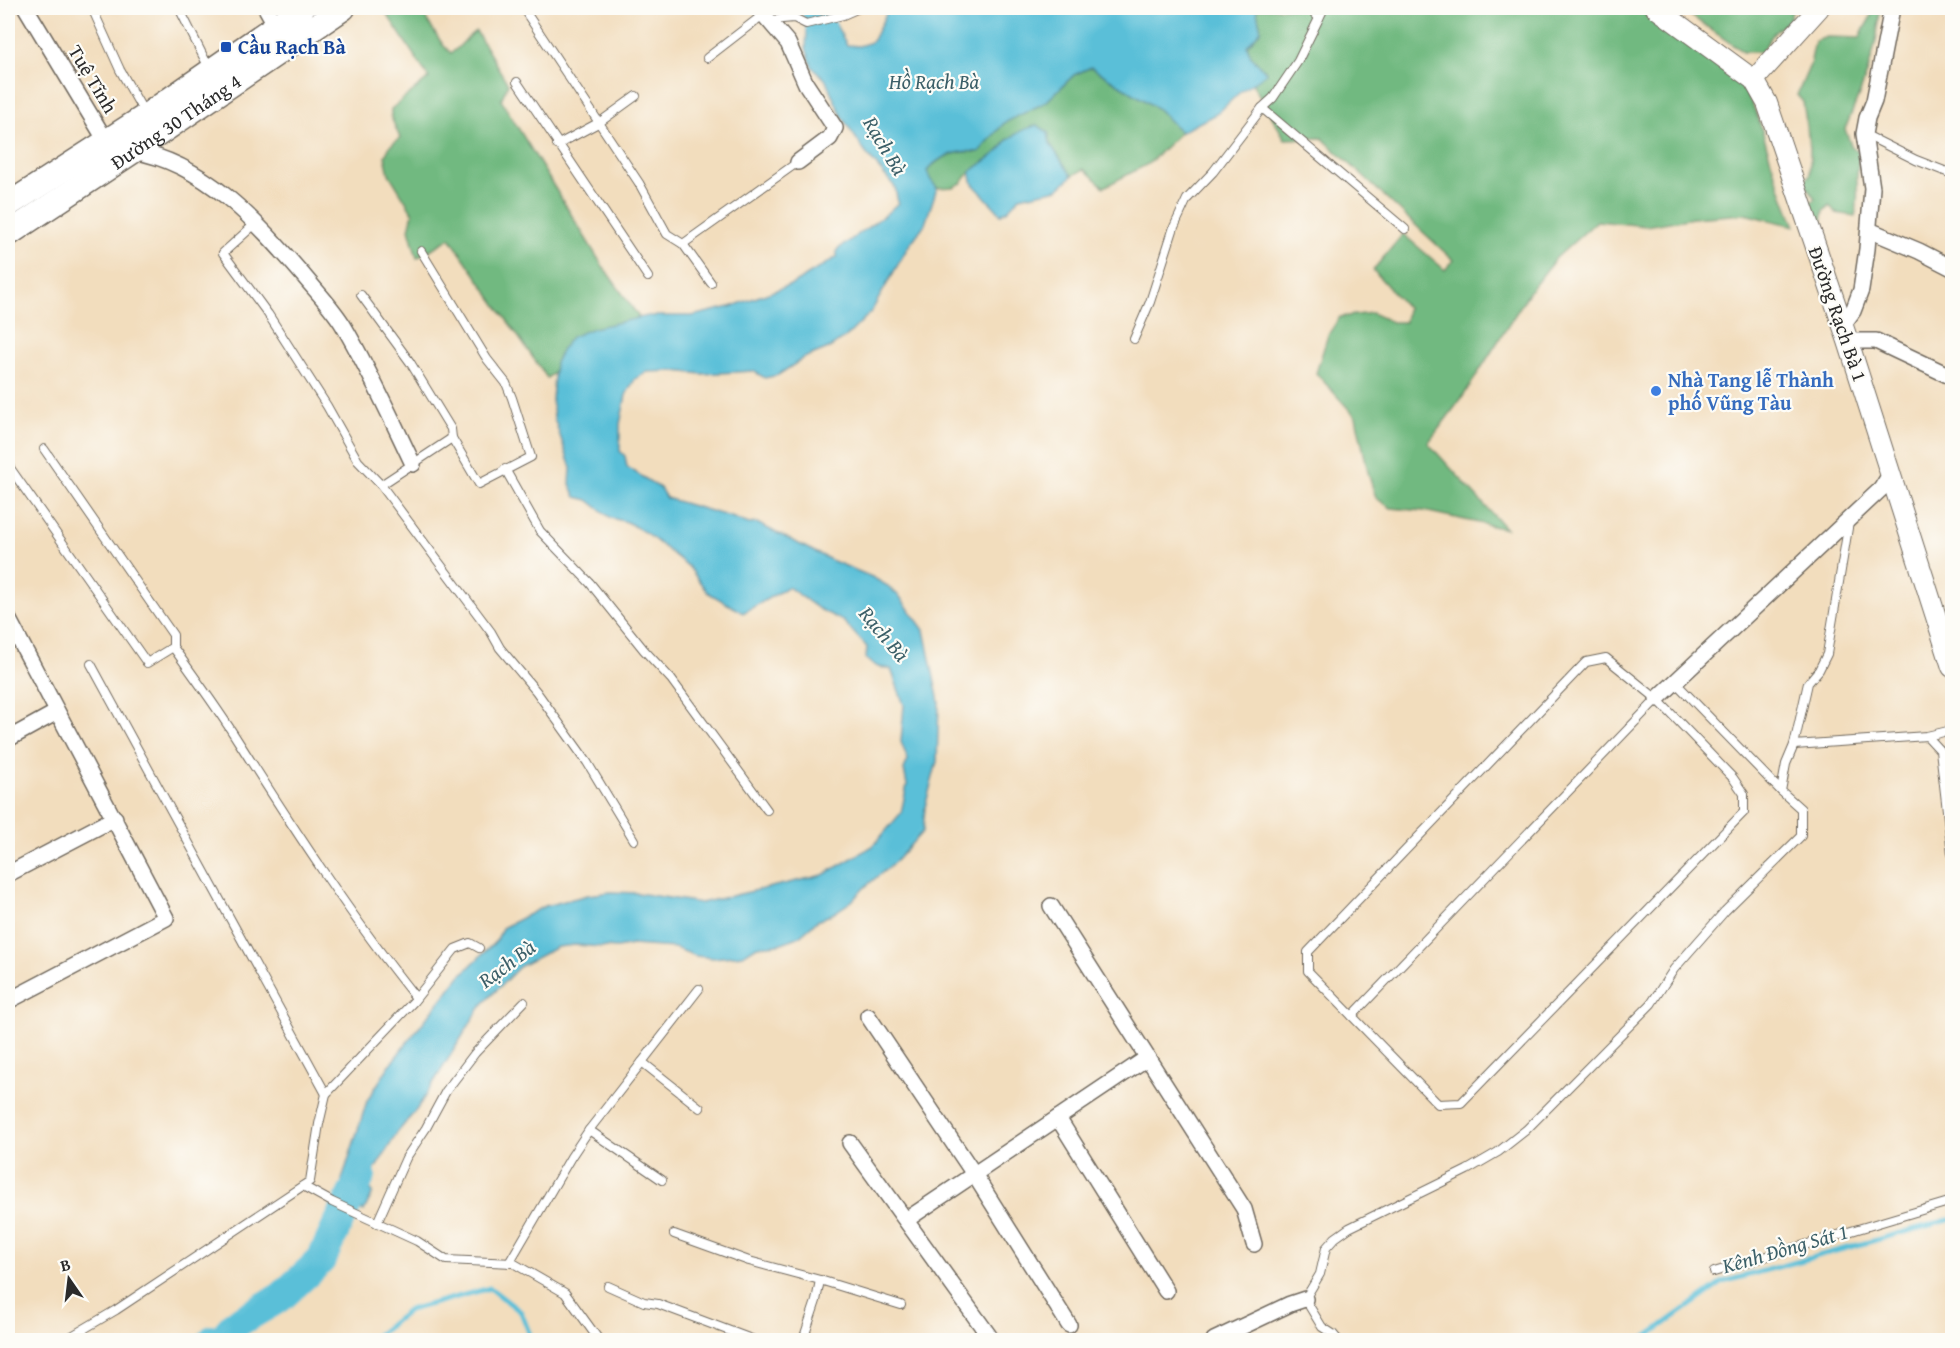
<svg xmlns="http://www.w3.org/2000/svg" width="1960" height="1348" viewBox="0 0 1960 1348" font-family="'Gentium Book Plus',serif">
  <rect width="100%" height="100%" fill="#fdfcf7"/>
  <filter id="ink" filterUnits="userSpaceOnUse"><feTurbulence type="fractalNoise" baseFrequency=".0167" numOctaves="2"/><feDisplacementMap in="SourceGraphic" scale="12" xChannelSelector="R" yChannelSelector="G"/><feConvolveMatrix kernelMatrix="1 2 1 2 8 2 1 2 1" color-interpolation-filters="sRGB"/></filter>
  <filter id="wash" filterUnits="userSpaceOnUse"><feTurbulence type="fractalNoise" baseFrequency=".008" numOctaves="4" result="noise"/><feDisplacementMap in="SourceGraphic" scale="24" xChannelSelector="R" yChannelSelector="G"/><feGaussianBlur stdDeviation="1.35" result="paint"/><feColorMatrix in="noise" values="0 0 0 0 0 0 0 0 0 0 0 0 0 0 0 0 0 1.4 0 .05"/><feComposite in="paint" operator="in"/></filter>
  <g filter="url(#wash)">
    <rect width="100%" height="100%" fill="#f2ddbd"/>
    <g fill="#71b980" stroke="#4e7256" stroke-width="1.5">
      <path d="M383,8H419L443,45L451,53C461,47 466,37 476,31L508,84L501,100L602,265L648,330L577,356L547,378L450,238L417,258L409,229L413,213L389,174L385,156L390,146L400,138L391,117V109L429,78Z"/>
      <path d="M1256,8H1636L1736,79C1759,105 1764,141 1775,173C1781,191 1788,208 1795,226L1744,214L1693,218L1646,226L1597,221L1556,258L1530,291L1464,395L1428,443L1506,529L1424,511L1391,508L1376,498L1369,476L1356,417L1316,373L1328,335L1340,317L1372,313L1392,322H1405L1407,308L1373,270L1403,234L1445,270L1453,260L1322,138L1285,139L1252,83L1267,73L1251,57L1247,46L1261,30Z"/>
      <path d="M1680,8H1793L1790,19L1774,33L1761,52H1743Z"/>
      <path d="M1878,8H1880C1878,52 1862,89 1845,129L1852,148L1858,151C1860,163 1856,172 1857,182C1858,194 1858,204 1855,216L1836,213L1829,205L1824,211L1822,222L1816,221L1809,203L1815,199L1804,182L1810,174V148L1803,102L1797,95L1810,65L1815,41L1827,37L1860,38C1862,28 1870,23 1872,12Z"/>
      <path d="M1091,67L1157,108L1181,132L1148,164L1104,187L1084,169L1072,176L1050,144L1048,132L1008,139L999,151L970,172L962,183L953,187L937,188L929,179L927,171C941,155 959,150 979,152L1004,123L1046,102L1074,75Z"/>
    </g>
    <g fill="#5abfd8" stroke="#427582" stroke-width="1.5">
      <path d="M889,8H1256L1261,30L1247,46L1251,57L1267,73L1240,92L1218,113L1181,132L1157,108L1091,67L1074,75L1046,102L1004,123L979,152C959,150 940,155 927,171L930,179L937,188L925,224L908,247L871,312L848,335L831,347L804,358L778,375L765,378L753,371L702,374L674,371L647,372L635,379L626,395L620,424V451L625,456L627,467L660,488L666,498L731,517L749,524L757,523L831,560L872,577L888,586L900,597L924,630L939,702L937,762L925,807L923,831L896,861L865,887L852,901L834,913L817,921L798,937L779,944L757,946L743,955L713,958L696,956L675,948L632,945L617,948L575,945L557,947L519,967L481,1006L417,1109L397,1133L374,1171L368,1186L373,1192L364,1211L340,1200L342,1180L367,1101L389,1066L413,1035L460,976L497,940L502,928L545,906L588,895L611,892L637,893L701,903L823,875L873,846L901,813L907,785L904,769L908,760L901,742L904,705L891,669L878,667L866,659L867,647L843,621L819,609L788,587L743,613L707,592L689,567L646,533L627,522L611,518L588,500L576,497L570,484L571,468L554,418L552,400L555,363L562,349L571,337L593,328L648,316H692L730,307L793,284L837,257V250L886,214L898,203L895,187L865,152L842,117L825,79L812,67L806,48L807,29L835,23L847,45L859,46L872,42Z"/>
      <path d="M1037,125L1048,132L1050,144L1072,176L1058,189L1020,197L1008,210L1001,214L973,184L970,172L999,151L1008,139L1023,130Z"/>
    </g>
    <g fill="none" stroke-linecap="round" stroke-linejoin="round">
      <g stroke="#5abfd8" stroke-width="5">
        <path d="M235,1324L242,1340"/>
        <path d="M371,1340L409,1310L490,1288L521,1312L532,1340"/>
        <path d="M1642,1340L1723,1282L1952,1219"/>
      </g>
      <g stroke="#5abfd8" stroke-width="30">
        <path d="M816,8L829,55"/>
        <path d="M213,1340L222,1339L235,1324L281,1297L321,1260L361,1175"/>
      </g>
    </g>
  </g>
  <g filter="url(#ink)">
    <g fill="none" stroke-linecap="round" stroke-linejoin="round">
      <g stroke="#71695e" stroke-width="10">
        <g id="service">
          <path d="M92,8L120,70L145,114"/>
          <path d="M179,8L209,68"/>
          <path d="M523,8L639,183L667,234L683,244L711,283"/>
          <path d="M1309,8L1319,18"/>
          <path d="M770,20L794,18L806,24L843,15L859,8"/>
          <path d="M707,58L764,14"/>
          <path d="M517,82L648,277"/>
          <path d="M1262,108L1405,229"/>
          <path d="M1864,134L1916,160L1952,174"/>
          <path d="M557,145L600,122L636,96"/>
          <path d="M255,224L223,253L268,314L327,406L358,461L381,485L491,632L500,648L536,691L587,762L634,840"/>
          <path d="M683,244L798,162"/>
          <path d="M361,295L410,362L451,429L452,438L479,484L531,457L512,398L506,383L487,359L421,251"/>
          <path d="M1134,339L1150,302L1174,227L1187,199L1213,172L1262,108L1273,98L1298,61L1324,8"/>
          <path d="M8,465L147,663L173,647V635L44,449"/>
          <path d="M505,469L540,531L590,583L644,650L671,679L767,810"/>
          <path d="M381,485L452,438"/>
          <path d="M173,647C195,678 218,709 238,741C294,829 351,917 416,998"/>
          <path d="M1606,658L1657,699L1733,778L1744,794V812L1461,1103L1438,1104L1308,971V952L1586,662Z"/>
          <path d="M91,664L326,1094"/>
          <path d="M1675,682L1781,791"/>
          <path d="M1927,736L1940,750L1952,854"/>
          <path d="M1794,745L1927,736L1952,730"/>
          <path d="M1352,1016L1657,699"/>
          <path d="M642,1062L700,1108"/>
          <path d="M589,1130L699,989"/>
          <path d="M303,1186L332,1202L417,1241L446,1260L513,1263L565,1293L599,1340"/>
          <path d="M377,1223L406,1158L426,1128L446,1091L475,1053L524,1002"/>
          <path d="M674,1234L749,1261L820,1280L901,1305"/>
          <path d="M509,1263L571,1157L589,1130L662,1180"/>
          <path d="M1714,1272L1952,1201"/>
          <path d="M608,1286L644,1302L658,1304L754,1340"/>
          <path d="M65,1340L116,1310L310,1181L319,1124L326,1094L414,1001L455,949L470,943L479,948"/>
          <path d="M803,1340L816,1301L820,1280"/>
          <path d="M1338,1340L1333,1334L1322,1327L1305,1299L1320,1274L1326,1248L1335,1238L1349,1228L1467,1170L1498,1152L1526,1130L1651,1004L1674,969L1725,911L1801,836V809L1781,791L1786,764L1794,745L1808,683L1819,670L1827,654L1849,522"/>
        </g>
      </g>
      <g stroke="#71695e" stroke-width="18">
        <g id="minor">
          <path d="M26,8L106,141"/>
          <path d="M266,8L275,24"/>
          <path d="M758,8L788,43L806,84L835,128L830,138L798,162"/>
          <path d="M133,151C205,163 257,222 303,275C316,291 332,307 343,325C369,369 391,418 413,464"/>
          <path d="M1869,230L1919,251L1952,268"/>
          <path d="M1842,326L1853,311L1861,290L1867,249L1872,188L1864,134L1867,118L1874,101L1892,8"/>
          <path d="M1848,341H1876L1952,377"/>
          <path d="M8,618L166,918L8,1001"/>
          <path d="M1657,699L1881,489L1891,473"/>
          <path d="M8,739L57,712"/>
          <path d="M8,874L115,818"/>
          <path d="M1051,906L1244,1209L1254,1244"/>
          <path d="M868,1016L974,1174L1069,1325"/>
          <path d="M1058,1118L1166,1291"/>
          <path d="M850,1143L992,1340"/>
          <path d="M906,1220L1147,1058"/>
          <path d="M1214,1340L1290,1304L1305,1299"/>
        </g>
      </g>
      <g stroke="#71695e" stroke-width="22">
        <g id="tertiary">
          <path d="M1656,8L1754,80L1767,103L1848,341L1952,667"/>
          <path d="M1754,80L1819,8"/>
        </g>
      </g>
      <g stroke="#71695e" stroke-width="27">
        <g id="primary">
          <path d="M8,205L146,116L302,8"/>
          <path id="s1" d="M8,234L133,151L343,8"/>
        </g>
      </g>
      <use href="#service" stroke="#fff" stroke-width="8"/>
      <use href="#minor" stroke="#fff" stroke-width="15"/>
      <use href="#tertiary" stroke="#fff" stroke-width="20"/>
      <use href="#primary" stroke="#fff" stroke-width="24"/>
    </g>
  </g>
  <rect fill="#1a4fb4" stroke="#fdfcf7" stroke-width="2" x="220" y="41" width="12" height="12" rx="3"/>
  <circle fill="#3f7fe0" stroke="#fdfcf7" stroke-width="2" cx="1656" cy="391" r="6"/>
  <g text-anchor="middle" stroke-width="4.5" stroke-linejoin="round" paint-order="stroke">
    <g font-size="20" font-weight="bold" fill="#164399" stroke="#fdfcf7" text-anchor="start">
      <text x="238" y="54">Cầu Rạch Bà</text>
    </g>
    <g font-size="20" fill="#2b2b2b" stroke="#fdfcf7">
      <text transform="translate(93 79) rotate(59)" y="7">Tuệ Tĩnh</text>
      <text dy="7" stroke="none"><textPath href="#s1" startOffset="202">Đường 30 Tháng 4</textPath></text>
      <text transform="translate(1838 314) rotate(71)" y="7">Đường Rạch Bà 1</text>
    </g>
    <g font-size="20" font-weight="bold" fill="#366cbe" stroke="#fdfcf7" text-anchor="start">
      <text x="1668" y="387">Nhà Tang lễ Thành<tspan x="1668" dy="23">phố Vũng Tàu</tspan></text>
    </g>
    <g font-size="21" font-style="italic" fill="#3b5f68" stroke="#fdfcf7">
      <text x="934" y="89">Hồ Rạch Bà</text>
      <text transform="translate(885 146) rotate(59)" y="7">Rạch Bà</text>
      <text transform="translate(884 634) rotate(50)" y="7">Rạch Bà</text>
      <text transform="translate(507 964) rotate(-37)" y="7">Rạch Bà</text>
      <text transform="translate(1785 1249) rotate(-16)" y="7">Kênh Đồng Sát 1</text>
    </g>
  </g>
  <rect width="1960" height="1348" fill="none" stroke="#fdfcf7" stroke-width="30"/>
  <g transform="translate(69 1279) rotate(346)" stroke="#fdfcf7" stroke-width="4.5" paint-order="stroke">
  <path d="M0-4.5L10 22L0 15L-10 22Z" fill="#2b2b2b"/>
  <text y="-9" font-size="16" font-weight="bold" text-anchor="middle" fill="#2b2b2b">B</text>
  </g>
</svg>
